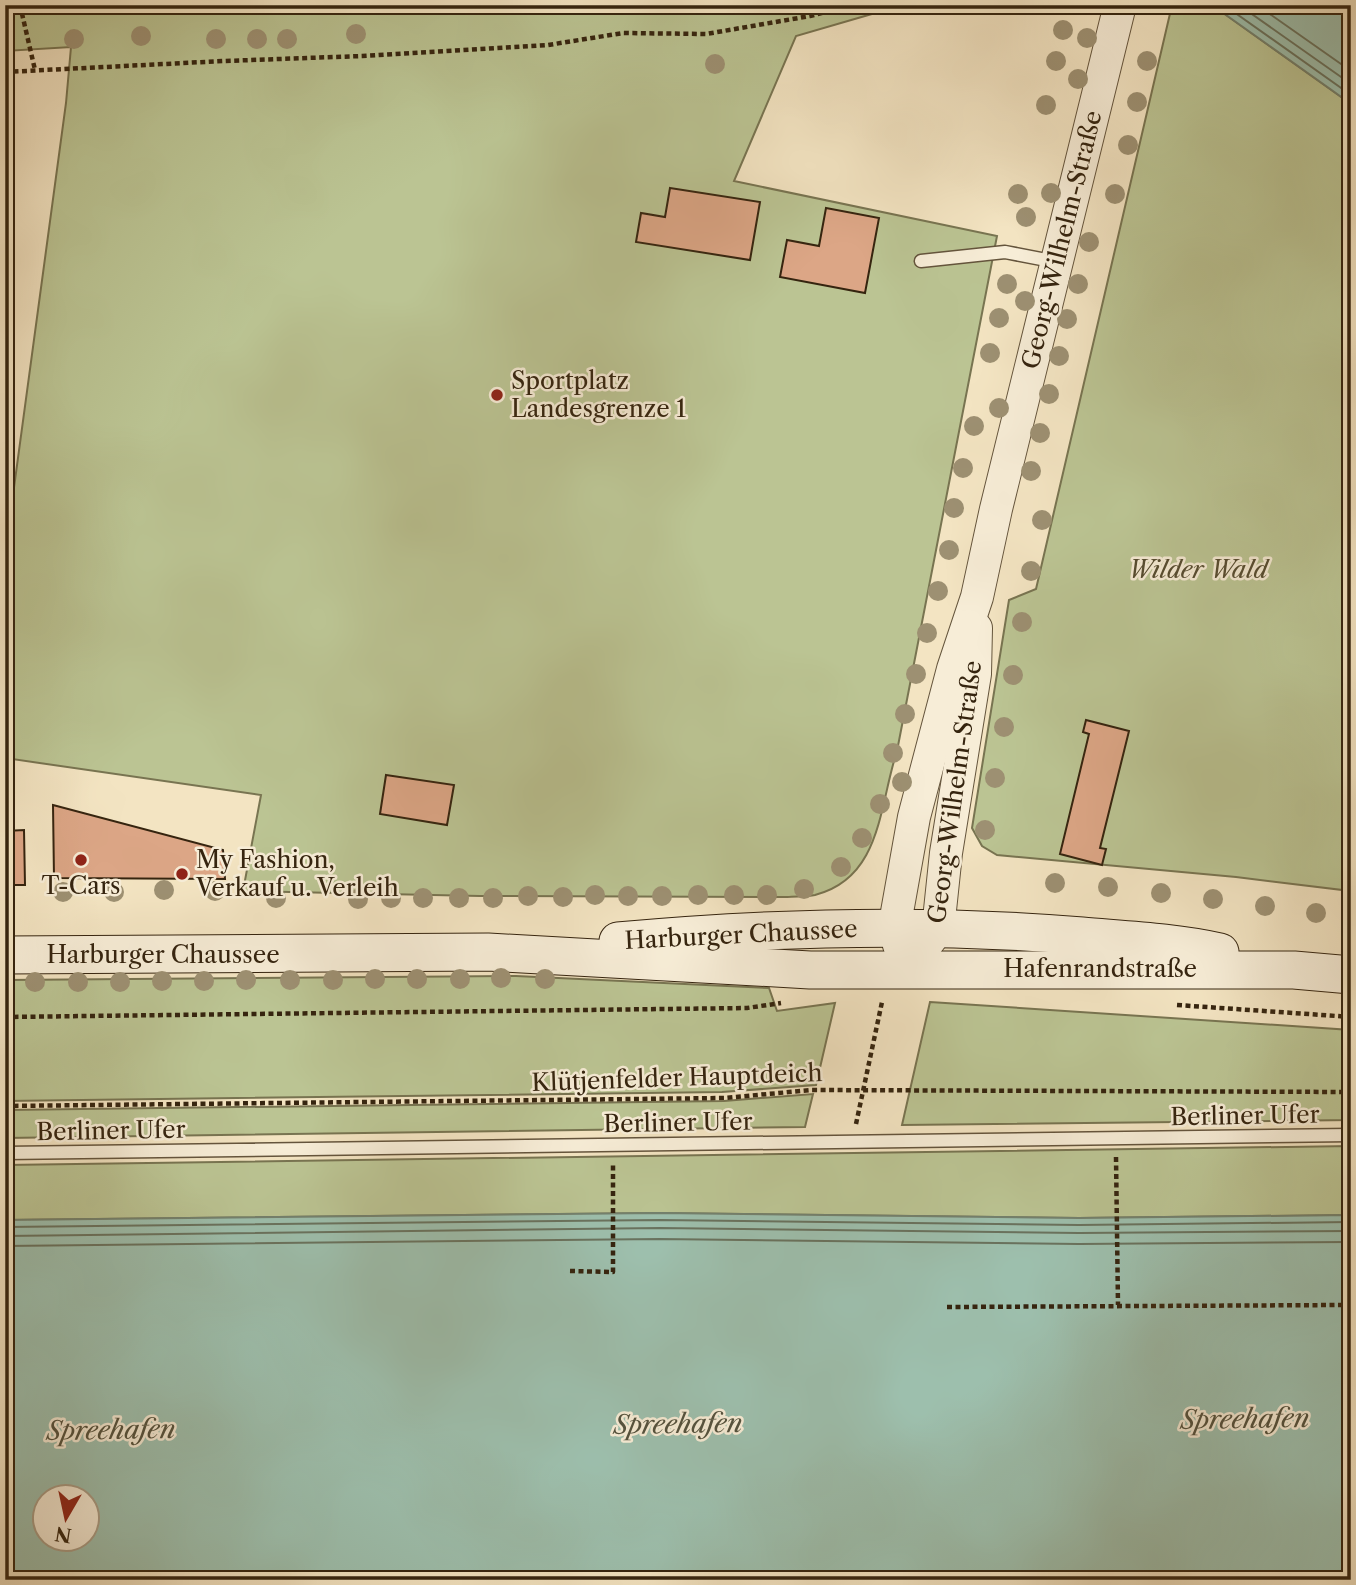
<svg xmlns="http://www.w3.org/2000/svg" width="1356" height="1585" viewBox="0 0 1356 1585" font-family="'Libre Caslon Text',serif">
  <rect width="100%" height="100%" fill="#f3e4c2"/>
  <filter id="stains"><feTurbulence type="fractalNoise" baseFrequency=".00286" numOctaves="4"/><feColorMatrix values="0 0 0 0 .2 0 0 0 0 .09 0 0 0 0 .02 0 0 0 .5 -.17"/></filter>
  <radialGradient id="worn" r=".72"><stop offset=".6" stop-color="#630" stop-opacity="0"/><stop offset="1" stop-color="#630" stop-opacity=".3"/></radialGradient>
  <g fill="#bbc493" stroke="#787451" stroke-width="2">
    <path d="M5,5H895L889,9L796,36L734,181L997,236L897,751C879,805 882,878 815,895C806,897 796,896 787,897L480,896L243,891L261,795L5,758V554L66,103L71,47L5,51Z"/>
    <path d="M1172,5H1212L1351,104V891L1236,877L997,855L982,846L972,828L1009,600L1036,589Z"/>
    <path d="M516,976L769,988L777,1011L835,1003L816,1085L722,1092L5,1101V980Z"/>
    <path d="M930,1002L1351,1030V1120L902,1125Z"/>
    <path d="M813,1094L805,1127L5,1138V1110L724,1101Z"/>
    <path d="M1351,1146V1215L1079,1218L660,1213L5,1220V1165Z"/>
  </g>
  <g fill="#9dbfad" stroke="#73816e" stroke-width="2" fill-rule="evenodd">
    <path d="M1212,5H1351V104L1333,91Z"/>
    <path d="M660,1213L1079,1218L1351,1215V1580H5V1220ZM46,1498H88V1540H46Z"/>
  </g>
  <g fill="none" stroke-linecap="round" stroke-linejoin="round">
    <g stroke="#69725e" stroke-width="2">
      <path d="M1224,5L1351,95"/>
      <path d="M1239,5L1351,84"/>
      <path d="M1257,5L1351,71"/>
      <path d="M5,1227L660,1220L1079,1225L1351,1222"/>
      <path d="M5,1236L660,1228L1079,1233L1351,1231"/>
      <path d="M5,1246L660,1239L1079,1244L1351,1242"/>
    </g>
  </g>
  <g fill="#dca686" stroke="#35240f" stroke-width="2">
    <path d="M670,188L760,202L750,260L636,242L641,213L665,217Z"/>
    <path d="M826,208L879,218L865,293L780,277L787,240L819,246Z"/>
    <path d="M1086,720L1129,731L1100,848L1106,849L1102,865L1060,854L1089,734L1083,732Z"/>
    <path d="M386,775L454,785L447,825L380,814Z"/>
    <path d="M53,805L223,850L225,879L54,878Z"/>
    <path d="M24,830L25,885H5V831Z"/>
  </g>
  <g fill="none" stroke-linecap="round" stroke-linejoin="round">
    <g stroke="#64543c" stroke-width="15">
      <g id="service">
        <path d="M921,261L1005,252L1057,262"/>
        <path d="M5,1153L1351,1135"/>
      </g>
    </g>
    <g stroke="#64543c" stroke-width="34">
      <g id="tertiary">
        <path d="M907,970L894,929L914,817L953,669L977,597L996,509L1120,5"/>
        <path d="M907,970L938,929L946,853L975,674L976,628"/>
      </g>
    </g>
    <g stroke="#35240f" stroke-width="39">
      <g id="secondary">
        <path d="M618,941C772,927 928,923 1082,936C1129,940 1175,942 1220,952"/>
        <path d="M5,955L488,952L810,970H1294L1351,975"/>
      </g>
    </g>
    <g stroke="#35240f" stroke-width="4.5" stroke-dasharray="5 3.5" stroke-linecap="butt">
      <path d="M20,5L35,70"/>
      <path d="M5,72L224,61L362,56L548,45L623,33L706,34L810,16L854,5"/>
      <path d="M1177,1005L1351,1017"/>
      <path d="M5,1017L747,1008L781,1003"/>
      <path d="M5,1106L724,1098L812,1090L1351,1092"/>
      <path d="M856,1124L882,1002"/>
      <path d="M1116,1157L1118,1305"/>
      <path d="M570,1271L613,1272V1163"/>
      <path d="M947,1307L1345,1305"/>
    </g>
    <use href="#service" stroke="#f7edd7" stroke-width="12"/>
    <use href="#tertiary" stroke="#f7edd7" stroke-width="32"/>
    <use href="#secondary" stroke="#f7edd7" stroke-width="37"/>
  </g>
  <g fill="#9d9072">
    <circle cx="1063" cy="30" r="10"/>
    <circle cx="356" cy="34" r="10"/>
    <circle cx="141" cy="36" r="10"/>
    <circle cx="1087" cy="38" r="10"/>
    <circle cx="74" cy="39" r="10"/>
    <circle cx="216" cy="39" r="10"/>
    <circle cx="257" cy="39" r="10"/>
    <circle cx="287" cy="39" r="10"/>
    <circle cx="1056" cy="61" r="10"/>
    <circle cx="1147" cy="61" r="10"/>
    <circle cx="715" cy="64" r="10"/>
    <circle cx="1078" cy="79" r="10"/>
    <circle cx="1137" cy="102" r="10"/>
    <circle cx="1046" cy="105" r="10"/>
    <circle cx="1128" cy="145" r="10"/>
    <circle cx="1051" cy="193" r="10"/>
    <circle cx="1018" cy="194" r="10"/>
    <circle cx="1115" cy="194" r="10"/>
    <circle cx="1026" cy="217" r="10"/>
    <circle cx="1089" cy="242" r="10"/>
    <circle cx="1007" cy="284" r="10"/>
    <circle cx="1078" cy="284" r="10"/>
    <circle cx="1025" cy="301" r="10"/>
    <circle cx="999" cy="318" r="10"/>
    <circle cx="1067" cy="319" r="10"/>
    <circle cx="990" cy="353" r="10"/>
    <circle cx="1059" cy="356" r="10"/>
    <circle cx="1049" cy="394" r="10"/>
    <circle cx="999" cy="408" r="10"/>
    <circle cx="974" cy="426" r="10"/>
    <circle cx="1040" cy="433" r="10"/>
    <circle cx="963" cy="468" r="10"/>
    <circle cx="1031" cy="471" r="10"/>
    <circle cx="954" cy="508" r="10"/>
    <circle cx="1042" cy="520" r="10"/>
    <circle cx="949" cy="550" r="10"/>
    <circle cx="1031" cy="571" r="10"/>
    <circle cx="938" cy="591" r="10"/>
    <circle cx="1022" cy="622" r="10"/>
    <circle cx="927" cy="633" r="10"/>
    <circle cx="916" cy="674" r="10"/>
    <circle cx="1013" cy="675" r="10"/>
    <circle cx="905" cy="714" r="10"/>
    <circle cx="1004" cy="727" r="10"/>
    <circle cx="893" cy="753" r="10"/>
    <circle cx="995" cy="778" r="10"/>
    <circle cx="902" cy="782" r="10"/>
    <circle cx="880" cy="804" r="10"/>
    <circle cx="985" cy="830" r="10"/>
    <circle cx="862" cy="838" r="10"/>
    <circle cx="841" cy="867" r="10"/>
    <circle cx="1055" cy="883" r="10"/>
    <circle cx="1108" cy="887" r="10"/>
    <circle cx="804" cy="889" r="10"/>
    <circle cx="164" cy="890" r="10"/>
    <circle cx="215" cy="891" r="10"/>
    <circle cx="63" cy="892" r="10"/>
    <circle cx="114" cy="892" r="10"/>
    <circle cx="1161" cy="893" r="10"/>
    <circle cx="595" cy="895" r="10"/>
    <circle cx="698" cy="895" r="10"/>
    <circle cx="734" cy="895" r="10"/>
    <circle cx="767" cy="895" r="10"/>
    <circle cx="528" cy="896" r="10"/>
    <circle cx="628" cy="896" r="10"/>
    <circle cx="662" cy="896" r="10"/>
    <circle cx="563" cy="897" r="10"/>
    <circle cx="276" cy="898" r="10"/>
    <circle cx="391" cy="898" r="10"/>
    <circle cx="423" cy="898" r="10"/>
    <circle cx="459" cy="898" r="10"/>
    <circle cx="493" cy="898" r="10"/>
    <circle cx="358" cy="899" r="10"/>
    <circle cx="1213" cy="899" r="10"/>
    <circle cx="1265" cy="906" r="10"/>
    <circle cx="1316" cy="913" r="10"/>
    <circle cx="501" cy="978" r="10"/>
    <circle cx="375" cy="979" r="10"/>
    <circle cx="417" cy="979" r="10"/>
    <circle cx="460" cy="979" r="10"/>
    <circle cx="545" cy="979" r="10"/>
    <circle cx="246" cy="980" r="10"/>
    <circle cx="290" cy="980" r="10"/>
    <circle cx="333" cy="980" r="10"/>
    <circle cx="162" cy="981" r="10"/>
    <circle cx="204" cy="981" r="10"/>
    <circle cx="35" cy="982" r="10"/>
    <circle cx="78" cy="982" r="10"/>
    <circle cx="120" cy="982" r="10"/>
  </g>
  <g fill="#8f2418" stroke="#f7edd7" stroke-width="2.5">
    <circle cx="497" cy="395" r="7"/>
    <circle cx="81" cy="860" r="7"/>
    <circle cx="182" cy="874" r="7"/>
  </g>
  <g text-anchor="middle" stroke-width="5" stroke-linejoin="round" paint-order="stroke">
    <g font-size="24" fill="#35240f" stroke="#f7edd7">
      <text transform="translate(1062 240) rotate(-76)" y="8">Georg-Wilhelm-Straße</text>
      <text transform="translate(955 792) rotate(-82)" y="8">Georg-Wilhelm-Straße</text>
      <text transform="translate(741 935) rotate(-3)" y="8">Harburger Chaussee</text>
      <text x="163" y="963">Harburger Chaussee</text>
      <text x="1100" y="977">Hafenrandstraße</text>
      <text transform="translate(677 1078) rotate(-2)" y="8">Klütjenfelder Hauptdeich</text>
      <text transform="translate(1245 1116) rotate(-1)" y="8">Berliner Ufer</text>
      <text transform="translate(678 1123) rotate(-1)" y="8">Berliner Ufer</text>
      <text transform="translate(111 1131) rotate(-1)" y="8">Berliner Ufer</text>
    </g>
    <g font-size="24" fill="#35240f" stroke="#f7edd7" text-anchor="start">
      <text x="511" y="389">Sportplatz<tspan x="511" dy="28">Landesgrenze 1</tspan></text>
      <text x="196" y="868">My Fashion,<tspan x="196" dy="28">Verkauf u. Verleih</tspan></text>
      <text x="81" y="894" text-anchor="middle">T-Cars</text>
    </g>
    <g font-size="24" font-style="italic" fill="#564c30" stroke="#f7edd7">
      <text x="1198" y="578">Wilder Wald</text>
    </g>
    <g font-size="26" font-style="italic" fill="#54523e" stroke="#f7edd7">
      <text transform="translate(1245 1419) rotate(-1)" y="9">Spreehafen</text>
      <text transform="translate(678 1424) rotate(-1)" y="9">Spreehafen</text>
      <text transform="translate(111 1430) rotate(-1)" y="9">Spreehafen</text>
    </g>
  </g>
  <rect width="1356" height="1585" fill="none" stroke="#f3e4c2" stroke-width="28"/>
  <rect x="7" y="7" width="1342" height="1571" fill="none" stroke="#35240f" stroke-width="3.5"/>
  <rect x="14" y="14" width="1328" height="1557" fill="none" stroke="#35240f" stroke-width="2"/>
  <g transform="translate(66 1518) rotate(189)"><circle r="33" fill="#f7edd7" stroke="#a99d87" stroke-width="2"/>
  <path d="M0-5L12 26L0 18L-12 26Z" fill="#8f2418"/>
  <text y="-10" font-size="19" font-weight="bold" text-anchor="middle" fill="#35240f">N</text>
  </g>
  <rect width="100%" height="100%" filter="url(#stains)"/>
  <rect width="100%" height="100%" fill="url(#worn)"/>
</svg>
